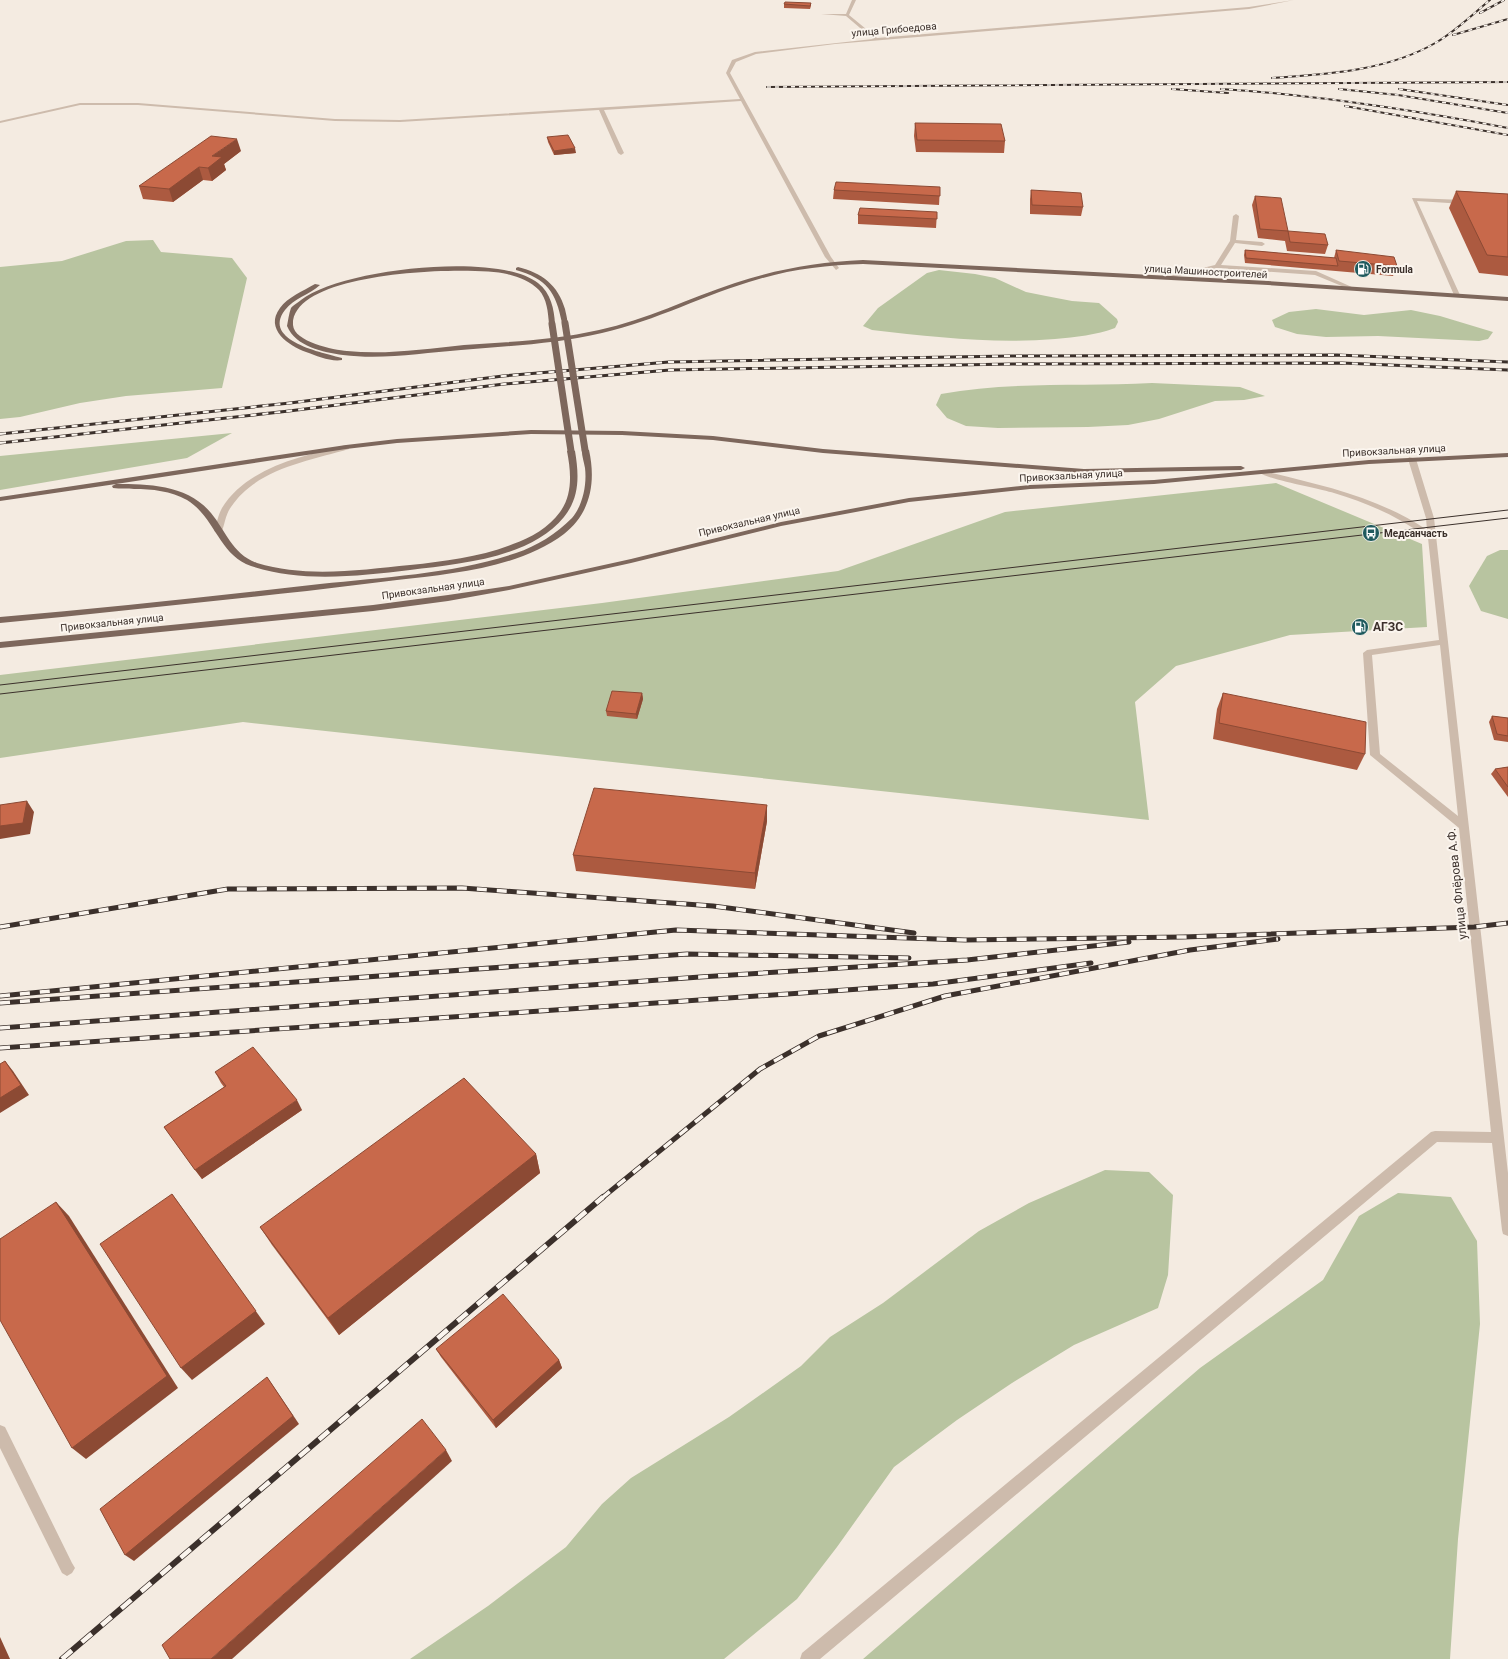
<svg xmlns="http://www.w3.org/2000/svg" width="1508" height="1659" viewBox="0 0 1508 1659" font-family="Roboto,sans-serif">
  <rect width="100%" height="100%" fill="#f4ebe1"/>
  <g fill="#b8c4a0">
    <path d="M153,240L161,252L232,258L247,278L222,388L126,396L80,403L20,417L0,419V267L62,261L126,241Z"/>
    <path d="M939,270L975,274L995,278L1026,292L1046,296L1072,301L1099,303L1117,319L1118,322L1115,328C1096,335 1076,337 1055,339C994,344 933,337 872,330L863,326L878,308L927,273Z"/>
    <path d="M1316,309L1364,315L1411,310L1440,316L1493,332L1488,339L1479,341L1378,336L1326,337L1297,334L1275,327L1272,320L1289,312Z"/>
    <path d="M1152,383L1240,387L1265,396L1244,400L1215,401L1159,419L1128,425L1088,427L998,428L966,426L947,418L936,405L941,394C1010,381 1082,387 1152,383Z"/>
    <path d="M232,433L187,458L0,490V456Z"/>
    <path d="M1276,483L1422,544L1427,627L1290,635L1176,666L1135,702L1149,820L243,722L0,758V675L602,603L838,571L1005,512Z"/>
    <path d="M1500,550H1508V619L1481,611L1469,586L1487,556Z"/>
    <path d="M1105,1170L1149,1172L1173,1195L1168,1275L1158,1308L1074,1345L1012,1383L957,1420L894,1467L837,1547L797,1599L724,1659H410L488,1606L566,1547L602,1504L631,1478L729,1417L801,1366L830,1337L883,1303L979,1231L1029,1203Z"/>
    <path d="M1398,1193L1451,1197L1477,1241L1480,1324L1458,1539L1450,1659H863L1200,1368L1323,1280L1359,1216Z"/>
  </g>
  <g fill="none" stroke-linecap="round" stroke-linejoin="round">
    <g fill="#cdbbac" fill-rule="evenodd">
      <path d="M852,0H856L849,15L877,38L1249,7L1294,0L1249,9L835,44L756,54L736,62L730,73L831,257L839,268L836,270L825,257L741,101L604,110L624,153L621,155L618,153L599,110L400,122L335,121L138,105H80L0,123V121L80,103H138L335,119L400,120L740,99L726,73L732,60L755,52L873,39L846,16L821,14H846Z"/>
      <path d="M1412,198L1464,200L1467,202L1464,204L1417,201L1460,295L1459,296L1454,295Z"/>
      <path d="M1236,214L1239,216L1236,240L1262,242L1265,244L1262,246L1235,243L1221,265L1316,271L1354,288L1349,289L1315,275L1217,268L1165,279V277L1215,265L1230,241L1233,216Z"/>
      <path d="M346,445H349V449C308,461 256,469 231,507C225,515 225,525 221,533H218L214,531C217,523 218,515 222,508C247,467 303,456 346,445Z"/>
      <path d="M1409,457L1416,459L1434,518L1508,1173V1236L1503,1234L1502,1230L1492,1143L1437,1142L820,1659H800L802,1653L1431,1132L1435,1131L1491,1132L1459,828L1370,755L1363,653L1367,650L1439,640L1428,538C1399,517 1368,503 1334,493C1321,489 1267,479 1260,473L1264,471C1321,485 1378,497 1427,530L1426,518L1408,459ZM1440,645L1458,816L1380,754L1372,655Z"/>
      <path d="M0,1425L5,1427L72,1563L75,1568L72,1573L67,1576L62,1573L0,1448Z"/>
    </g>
    <g fill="#7d675c" fill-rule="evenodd">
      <path d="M863,260L1268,281L1508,297V301L1268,285L863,264C828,265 793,269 759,279C705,294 656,321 602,333C556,344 508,346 461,350C422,353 382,360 343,355C323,352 296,347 287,326C288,321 289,313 291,308C293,305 298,303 301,300C340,269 497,251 538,283C551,293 554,309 555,324L552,326L549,324C548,312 547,299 539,290C530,281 519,277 507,274C470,266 291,270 293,325C294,342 334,350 347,351C386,355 425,349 464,345C509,342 555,340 599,330C646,320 689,298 735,283C777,269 819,262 863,260Z"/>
      <path d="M518,267C542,273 558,285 565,309C566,314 568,320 567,324L562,323C556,292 547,279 516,270V268Z"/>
      <path d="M315,284L320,285C309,295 294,298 285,310C261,341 324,353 342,358V360C331,362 317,356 306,352C289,346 264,329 280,308C288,297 303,291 315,284Z"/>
      <path d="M531,430L622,431L713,436L823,449L1084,469L1241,466L1245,468L1241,470L1084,473L823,453L713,440L622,435L531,434L397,443L346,449L116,484C149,484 188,485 211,513C226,531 232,554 257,563C306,578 360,570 410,565C445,561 480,557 513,544C531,538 549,527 560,512C573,494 571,472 567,451L571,449L575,451C579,475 580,497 564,517C531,558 459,564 410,570C358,576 302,583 251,566C219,555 215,517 187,500C171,491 152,489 134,489C128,488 120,489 113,488L112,486L116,484L0,501V497L346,445L397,439Z"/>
      <path d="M582,448L589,450C596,482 591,513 564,534C519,568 451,574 397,580C367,584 337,587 307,591C205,602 103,613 0,623V617C107,608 213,596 320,584C385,577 454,574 516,553C537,546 556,534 572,518C583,505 587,484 585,468C584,462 581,454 582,448Z"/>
      <path d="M1508,453V457L1369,464L1154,484L1030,489L909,502L781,526L631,563L509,590L448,601L373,611L0,648V642L373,605L448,595L509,586L631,559L781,522L909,498L1030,485L1154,480L1369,460Z"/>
    </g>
    <g stroke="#3b302b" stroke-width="1">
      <path d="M0,685L1508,510"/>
      <path d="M0,694L1508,518"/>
    </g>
    <g stroke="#3b302b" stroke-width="2">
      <g id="rail-far3">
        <path d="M1480,13L1504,0"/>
        <path d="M1453,35L1508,19"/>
        <path d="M1272,78C1328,74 1388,71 1437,42C1457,30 1473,14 1490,0"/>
        <path d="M767,87L1508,82"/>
        <path d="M1172,89L1228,93"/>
        <path d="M1221,89C1318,95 1413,110 1508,128"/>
        <path d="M1339,89L1398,95L1508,113"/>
        <path d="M1399,89L1508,105"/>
        <path d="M1345,106L1508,135"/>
      </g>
    </g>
    <g stroke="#3b302b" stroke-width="3">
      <g id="rail-far2">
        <path d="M0,434L290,403L503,376L669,362L1010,356L1337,355L1508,362"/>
        <path d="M0,443L289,411L504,384L670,370L1012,364L1342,363L1508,370"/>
      </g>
    </g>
    <g stroke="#3b302b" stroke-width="5">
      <g id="rail-far1">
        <path d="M0,927L228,889L462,888L713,906L914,933"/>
        <path d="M0,996L676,930L965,940L1183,937L1474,927L1508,923"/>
        <path d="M0,1003L687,954L909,958"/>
        <path d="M0,1028L700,977L967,960L1129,942"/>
        <path d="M0,1048L933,984L1091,963"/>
        <path d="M602,1198L760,1069L819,1036L945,996L1190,950L1278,939"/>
      </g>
    </g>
    <g stroke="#3b302b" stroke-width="6">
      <path id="rail" d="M62,1659L603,1197"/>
    </g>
    <use href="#rail-far3" stroke="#fbf5ee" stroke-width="1.5" stroke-dasharray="4" stroke-linecap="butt"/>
    <use href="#rail-far2" stroke="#fbf5ee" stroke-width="2" stroke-dasharray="6" stroke-linecap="butt"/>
    <use href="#rail-far1" stroke="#fbf5ee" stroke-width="3.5" stroke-dasharray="10" stroke-linecap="butt"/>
    <use href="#rail" stroke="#fbf5ee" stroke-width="4.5" stroke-dasharray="13" stroke-linecap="butt"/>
    <g stroke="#7d675c" stroke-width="7">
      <path d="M565,323L585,450"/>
      <path d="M552,324L571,451"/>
    </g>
  </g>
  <g fill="#ac5a40">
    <path d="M811,3V6L810,9L784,8V4Z"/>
    <path d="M915,123L1005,141L1004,153L916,152L914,136Z"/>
    <path d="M547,137L576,153L554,155L548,142Z"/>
    <path d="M241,151L224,164L226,170L212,181L203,180L173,202L143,199L139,186Z"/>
    <path d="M940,187L939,205L833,199L834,190Z"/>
    <path d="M1031,190L1083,207L1081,216L1030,214V199Z"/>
    <path d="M1456,191L1508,194V276L1479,273L1449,208Z"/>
    <path d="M1255,196L1288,231L1328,245L1325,254L1287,251L1285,241L1258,238L1252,205Z"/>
    <path d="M937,212L936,228L858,224V215Z"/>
    <path d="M1245,250L1334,258L1336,250L1397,266L1393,276L1245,263L1244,255Z"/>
    <path d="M642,693L643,699L637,719L607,716L606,711Z"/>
    <path d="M1223,693L1365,754L1357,770L1213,739L1217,709Z"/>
    <path d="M1492,716L1508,718V742L1494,740L1489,722Z"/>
    <path d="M1508,767V797L1491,774L1495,769Z"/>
    <path d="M767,805V821L755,889L576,871L573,855Z"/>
    <path d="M215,1072L302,1110L202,1179L164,1127L224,1087L221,1083Z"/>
    <path d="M536,1154L540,1173L339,1335L272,1245L260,1227Z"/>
    <path d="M436,1349L559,1360L562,1368L496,1428L441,1357Z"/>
  </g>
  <g fill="#8c4a34">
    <path d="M237,139L241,151L224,164L226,170L212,181L208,168L212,156Z"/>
    <path d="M575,148L576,153L554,155V151Z"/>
    <path d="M199,167L203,180L173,202L169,189Z"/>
    <path d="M642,693L643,699L637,719L636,714Z"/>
    <path d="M27,801L34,812L30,834L0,839V826Z"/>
    <path d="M767,805V821L755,889V873Z"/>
    <path d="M5,1061L13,1071L29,1095L0,1113V1098Z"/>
    <path d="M297,1100L302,1110L202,1179L195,1170Z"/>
    <path d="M536,1154L540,1173L339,1335L328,1318Z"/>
    <path d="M172,1194L265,1324L192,1380L181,1368Z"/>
    <path d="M56,1202L69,1216L178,1388L86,1459L72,1448Z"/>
    <path d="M559,1360L562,1368L496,1428L493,1420Z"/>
    <path d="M267,1377L299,1424L134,1561L125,1555Z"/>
    <path d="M446,1450L452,1461L232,1659H211Z"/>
    <path d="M0,1637L10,1659H0Z"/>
  </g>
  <g fill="#c8694b" stroke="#8c4a34">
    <path d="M785,2L811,3L810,6L784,4Z"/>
    <path d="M915,123L1001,124L1005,141L917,140Z"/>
    <path d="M568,135L575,148L554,151L547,137Z"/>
    <path d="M211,136L237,139L212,156L222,157L208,168L199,167L169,189L139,186Z"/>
    <path d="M836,182L940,187V196L834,190Z"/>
    <path d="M1031,190L1081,193L1083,207L1032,205Z"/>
    <path d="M1456,191L1508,194V257L1487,255Z"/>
    <path d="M1255,196L1281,198L1288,231L1260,229Z"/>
    <path d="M860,208L937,212V219L858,215Z"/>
    <path d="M1288,231L1325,234L1328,245L1290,242Z"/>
    <path d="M1245,250L1336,258L1338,266L1246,258Z"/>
    <path d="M1336,250L1394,257L1397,266L1339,261Z"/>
    <path d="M612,691L642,693L636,714L606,711Z"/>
    <path d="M1223,693L1366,722L1365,754L1219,723Z"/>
    <path d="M1492,716L1508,718V736L1497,734Z"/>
    <path d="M1508,767V787L1495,769Z"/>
    <path d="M594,788L767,805L755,873L573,855Z"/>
    <path d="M27,801L23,823L0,826V805Z"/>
    <path d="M253,1047L297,1100L195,1170L164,1127L226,1086L215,1072Z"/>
    <path d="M5,1061L21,1085L0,1098V1064Z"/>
    <path d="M464,1078L536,1154L328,1318L260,1227Z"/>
    <path d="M172,1194L256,1311L181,1368L100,1244Z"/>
    <path d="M56,1202L167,1376L72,1448L0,1320V1239Z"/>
    <path d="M503,1294L559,1360L493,1420L436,1349Z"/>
    <path d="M267,1377L293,1416L125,1555L100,1509Z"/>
    <path d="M422,1419L446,1450L211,1659H170L162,1645Z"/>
  </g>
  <defs>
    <g id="fuel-disc" transform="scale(0.9)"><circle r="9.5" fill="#1f5a5e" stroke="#fbf5ee"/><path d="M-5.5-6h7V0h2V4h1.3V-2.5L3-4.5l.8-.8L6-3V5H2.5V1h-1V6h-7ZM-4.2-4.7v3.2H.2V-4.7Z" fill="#fff"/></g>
    <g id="bus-disc" transform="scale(0.9)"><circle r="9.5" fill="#1f5a5e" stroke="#fbf5ee"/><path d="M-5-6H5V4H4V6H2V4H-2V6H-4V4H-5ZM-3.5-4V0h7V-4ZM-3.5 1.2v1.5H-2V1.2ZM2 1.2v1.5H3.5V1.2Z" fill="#fff"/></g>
  </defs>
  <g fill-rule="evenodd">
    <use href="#fuel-disc" x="1363" y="269"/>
    <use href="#bus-disc" x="1371" y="533"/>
    <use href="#fuel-disc" x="1360" y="627"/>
  </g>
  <g text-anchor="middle" stroke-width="4" stroke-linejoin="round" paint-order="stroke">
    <g font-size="10" fill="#3b302b" stroke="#fbf5ee">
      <text transform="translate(894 29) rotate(-5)" y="4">улица Грибоедова</text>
      <text transform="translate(1206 271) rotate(3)" y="4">улица Машиностроителей</text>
      <text transform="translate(1394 450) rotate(-3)" y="4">Привокзальная улица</text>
      <text transform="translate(1071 475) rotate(-3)" y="4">Привокзальная улица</text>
      <text transform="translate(749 521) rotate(-13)" y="4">Привокзальная улица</text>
      <text transform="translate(433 588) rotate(-8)" y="4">Привокзальная улица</text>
      <text transform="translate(112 622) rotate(-6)" y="4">Привокзальная улица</text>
    </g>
    <g font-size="10" font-weight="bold" fill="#3b302b" stroke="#fbf5ee" text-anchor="start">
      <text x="1376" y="273">Formula</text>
      <text x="1384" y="537">Медсанчасть</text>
    </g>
    <g font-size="12" font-weight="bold" fill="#3b302b" stroke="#fbf5ee" text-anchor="start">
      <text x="1373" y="631">АГЗС</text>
    </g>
    <g font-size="12" fill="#3b302b" stroke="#fbf5ee">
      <text transform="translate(1457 884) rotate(-96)" y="4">улица Флёрова А.Ф.</text>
    </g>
  </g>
</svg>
